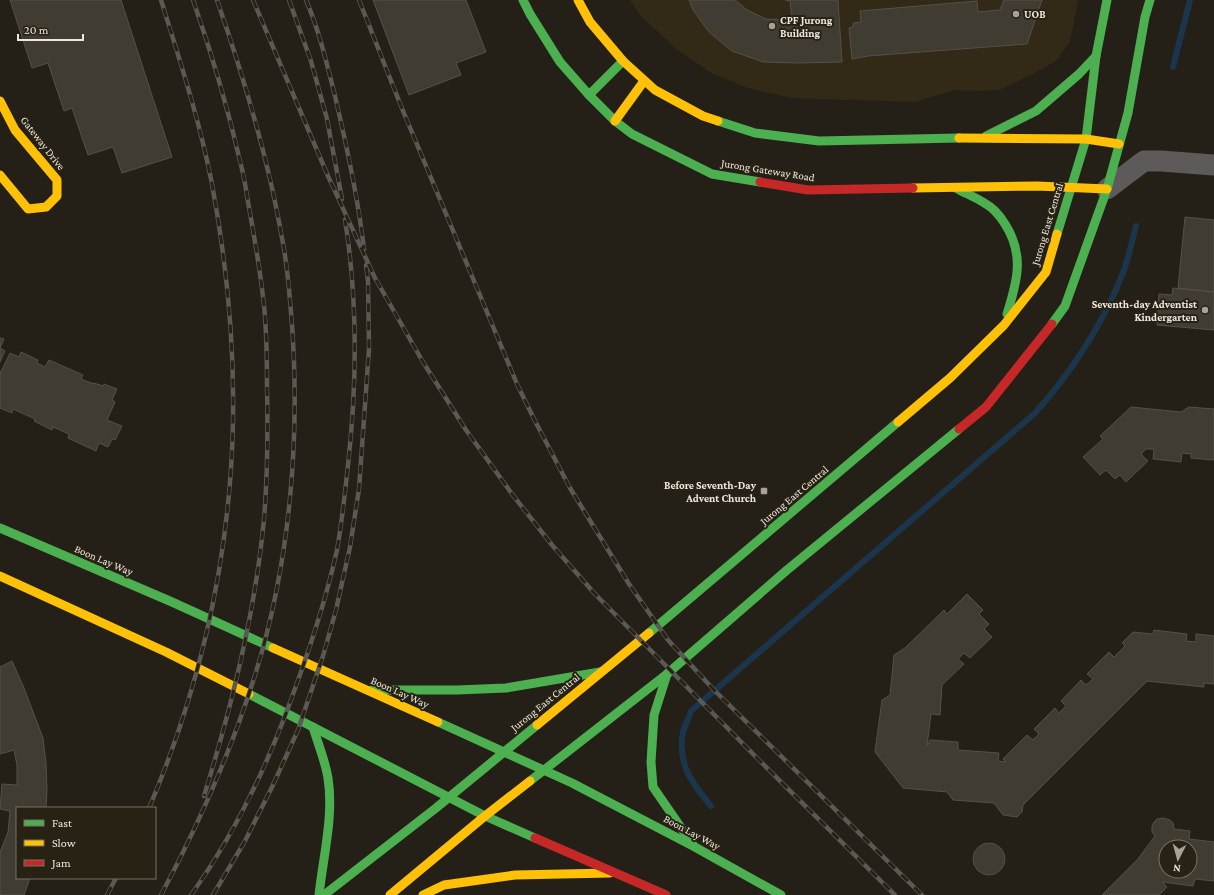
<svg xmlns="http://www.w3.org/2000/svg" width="1214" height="895" viewBox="0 0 1214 895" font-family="'Crimson Pro',serif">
  <rect width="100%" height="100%" fill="#242018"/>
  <path fill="#322a16" d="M630,0H1078L1070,42L1056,61L1031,75L999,90L978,91L954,90L915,102L791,98L748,88L713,74L676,49L640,15Z"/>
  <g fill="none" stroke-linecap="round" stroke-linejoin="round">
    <g stroke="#1b364c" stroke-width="6">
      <path d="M1173,67L1190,0"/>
      <path d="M711,806C692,783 677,764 683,732C685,725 689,718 691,711L1035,413C1071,373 1105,321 1124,270C1129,256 1132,241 1136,226"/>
    </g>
  </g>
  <g fill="#413c32" stroke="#54504a" fill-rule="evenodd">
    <path d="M10,0H121L172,157L122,173L113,147L88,155L72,108L64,111L48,63L32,68Z"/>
    <path d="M373,0H466L486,52L456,63L461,75L409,95Z"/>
    <path d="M689,0H735L747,10L766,19L792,20L790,1L785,0H838L842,62L798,63L763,62L732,51L709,32L693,10Z"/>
    <path d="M1004,0H1042L1027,44L868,56L852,59L849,28L853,27V23L861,22L860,11L977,1L978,12L1000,10Z"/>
    <path d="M1185,217L1214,220V292L1178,288Z"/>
    <path d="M1173,288L1214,292V330L1157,325L1159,294L1172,295Z"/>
    <path d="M0,338L4,339L0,348Z"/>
    <path d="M0,348L5,351L0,362Z"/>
    <path d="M21,352L38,360L37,363L45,367L49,360L83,375L81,379L94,384V383L103,386L104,384L117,389L112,400L115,402L107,420L122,426L115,440L112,439L108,447L99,443L96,451L68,438L69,434L53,427L52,430L34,421L35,419L13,409L12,413L0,408V371L1,372L10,353L19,357Z"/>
    <path d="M1131,407L1181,412L1189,407L1214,409V460L1191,458V454L1182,453L1181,462L1153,459L1154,449H1146L1141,454L1148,461L1126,482L1120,475L1115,479L1106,470L1100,475L1083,457L1103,439L1100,436Z"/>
    <path d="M967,594L983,610L979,614L989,624L984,629L992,637L970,658L964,653L958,659L964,664L942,685L940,715L931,714L927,746L930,740L958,742V750L999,753L998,761L1006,762L1003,759L1027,735L1033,740L1039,734L1034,729L1055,708L1059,713L1066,706L1061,701L1081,680L1086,685L1093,679L1087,674L1109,652L1114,657L1125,646L1122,643L1133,632L1153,634L1154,630L1187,634L1186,641L1196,642V634L1214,636V684L1204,683V687L1147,681L1023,805L1022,812L1017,817L1003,815L994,803L953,800L947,792L903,788L875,752L882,700L890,695L894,655L905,648L944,610L947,614Z"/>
    <path d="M12,661L24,688L43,738L46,763L47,790L46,808H17V878H30L24,895H0V852L8,832L10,811L0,809L2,784L17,785V765L14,750L0,754V667Z"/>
    <path d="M1163,818L1170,820L1173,823L1174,829L1190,831L1189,839L1214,842V881L1195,879L1193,886L1162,882L1167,887L1159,895H1102L1138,859L1155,836L1152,832V826L1154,822L1157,819ZM1166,847H1190V871H1166Z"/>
    <circle cx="989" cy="859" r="16"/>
  </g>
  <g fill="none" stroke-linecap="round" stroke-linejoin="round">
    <path stroke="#5d5a59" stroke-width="21" d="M1107,189L1144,161H1161L1214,165"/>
    <g stroke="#4caf50" stroke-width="9">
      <path d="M523,0L530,14L560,62L589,95L615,121L632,134L712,174L760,182"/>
      <path d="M589,95L623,61"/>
      <path d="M718,121L755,133L819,141L959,138"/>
      <path d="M986,136L1036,111L1079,74L1096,56"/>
      <path d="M956,188C968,195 983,200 994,210C998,214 1002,219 1005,224C1025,255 1017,282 1007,314"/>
      <path d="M1057,234L1086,139L1096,56L1107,0"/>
      <path d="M1052,324L1065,306L1107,189L1128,113L1145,17L1150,0"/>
      <path d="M0,528L172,602L273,648"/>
      <path d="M649,633L898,422"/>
      <path d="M667,674L654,715L651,762L653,787L693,845"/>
      <path d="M372,690H457L506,688L600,672"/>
      <path d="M249,694L485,816L535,838"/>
      <path d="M438,722L572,783L693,846L781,895"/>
      <path d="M313,727C318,744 325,760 328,778C334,816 323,857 319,895"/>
      <path d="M530,781L667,674L787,570L959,429"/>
      <path d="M324,895L436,808L537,725"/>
    </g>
    <g stroke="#ffc107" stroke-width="9">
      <path d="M578,0L590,22L623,61L655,90L703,116L718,121"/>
      <path d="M0,101L15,130L57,180V196L46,207L28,209L0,175"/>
      <path d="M615,121L644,81"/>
      <path d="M959,138L1086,139L1119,144"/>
      <path d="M913,188L1037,186L1107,189"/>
      <path d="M898,422L950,378L1004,325L1046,272L1057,234"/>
      <path d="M0,576L166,652L249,694"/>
      <path d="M273,648L438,722"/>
      <path d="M537,725L649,633"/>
      <path d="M390,895L485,816L530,781"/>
      <path d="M423,895L444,885L515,875L610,873"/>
    </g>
    <g stroke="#c62828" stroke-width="9">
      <path d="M760,182L808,190L913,188"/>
      <path d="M959,429L986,407L1052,324"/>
      <path d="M535,838L666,895"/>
    </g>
    <g stroke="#5b5955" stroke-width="4.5">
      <g id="rail">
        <path d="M193,0C212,54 228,109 241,165C245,180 247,197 250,213C255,241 260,269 263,297C267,327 267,357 267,387C268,437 268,488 262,538C252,626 230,712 204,796"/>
        <path d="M253,0L328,176L375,278L423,362L466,430L512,494L552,545L595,594L762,763L895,895"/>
        <path d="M289,0L311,61L327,119L342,199"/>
        <path d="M306,0C319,30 327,64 335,96C347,147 358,197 364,249"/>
        <path d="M359,0L401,106L517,384L534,419L570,488L629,584L668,640L714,690L922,895"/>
        <path d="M149,808C193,705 221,594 230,482C238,384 230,281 212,184C200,122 180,61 161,0"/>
        <path d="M107,895L116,878"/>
        <path d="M161,895C199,824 232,749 256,672C291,558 301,431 291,312C289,287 287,262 282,238C268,157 244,78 217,0"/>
        <path d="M191,895C238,830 271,758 297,683C313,639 327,595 337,550C342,522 345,493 348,465C357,384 358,301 345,220"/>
        <path d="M213,895L245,841L273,785L298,730L323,656L336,610L350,547L359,489L369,349L368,281L366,265"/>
      </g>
    </g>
    <use href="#rail" stroke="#282214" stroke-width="3" stroke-dasharray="9" stroke-linecap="butt"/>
  </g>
  <g fill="#a7a299" stroke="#282214" stroke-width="1.5">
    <circle cx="1016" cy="14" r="4"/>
    <circle cx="772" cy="26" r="4"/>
    <circle cx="1205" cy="310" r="4"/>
    <rect x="760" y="487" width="8" height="8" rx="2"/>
  </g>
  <g text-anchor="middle" stroke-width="4" stroke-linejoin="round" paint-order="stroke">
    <g font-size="11" font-weight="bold" fill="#ede8df" stroke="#282214" text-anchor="start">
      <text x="1024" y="18">UOB</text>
      <text x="780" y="24">CPF Jurong<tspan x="780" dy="13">Building</tspan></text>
      <text x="1197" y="308" text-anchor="end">Seventh-day Adventist<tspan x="1197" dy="13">Kindergarten</tspan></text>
      <text x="756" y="489" text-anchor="end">Before Seventh-Day<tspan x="756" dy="13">Advent Church</tspan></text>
    </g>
    <g font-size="11" fill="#ede8df" stroke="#282214">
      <text transform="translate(43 143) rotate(52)" y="4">Gateway Drive</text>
      <text transform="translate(768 170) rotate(9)" y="4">Jurong Gateway Road</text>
      <text transform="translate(1047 224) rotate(-73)" y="4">Jurong East Central</text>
      <text transform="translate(794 495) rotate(-40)" y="4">Jurong East Central</text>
      <text transform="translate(104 560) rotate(23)" y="4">Boon Lay Way</text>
      <text transform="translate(400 692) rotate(24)" y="4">Boon Lay Way</text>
      <text transform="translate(545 702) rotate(-39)" y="4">Jurong East Central</text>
      <text transform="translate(692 832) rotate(28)" y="4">Boon Lay Way</text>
    </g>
  </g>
  <rect x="16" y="807" width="140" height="72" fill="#282214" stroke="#777165"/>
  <rect x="24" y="820" width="20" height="6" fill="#4caf50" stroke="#777165"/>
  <text x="52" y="827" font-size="12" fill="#ede8df">Fast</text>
  <rect x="24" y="840" width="20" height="6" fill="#ffc107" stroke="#777165"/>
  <text x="52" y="847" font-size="12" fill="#ede8df">Slow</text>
  <rect x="24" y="860" width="20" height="6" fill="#c62828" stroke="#777165"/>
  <text x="52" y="867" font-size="12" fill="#ede8df">Jam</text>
  <g transform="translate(1178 859) rotate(186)"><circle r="19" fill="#282214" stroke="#777165"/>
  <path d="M0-3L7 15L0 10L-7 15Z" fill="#a7a299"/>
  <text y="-6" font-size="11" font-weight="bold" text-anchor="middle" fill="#ede8df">N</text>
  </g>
  <path d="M18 34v6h65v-6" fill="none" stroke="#ede8df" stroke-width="2"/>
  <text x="24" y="34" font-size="12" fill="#ede8df" stroke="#282214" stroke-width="3" paint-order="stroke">20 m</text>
</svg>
